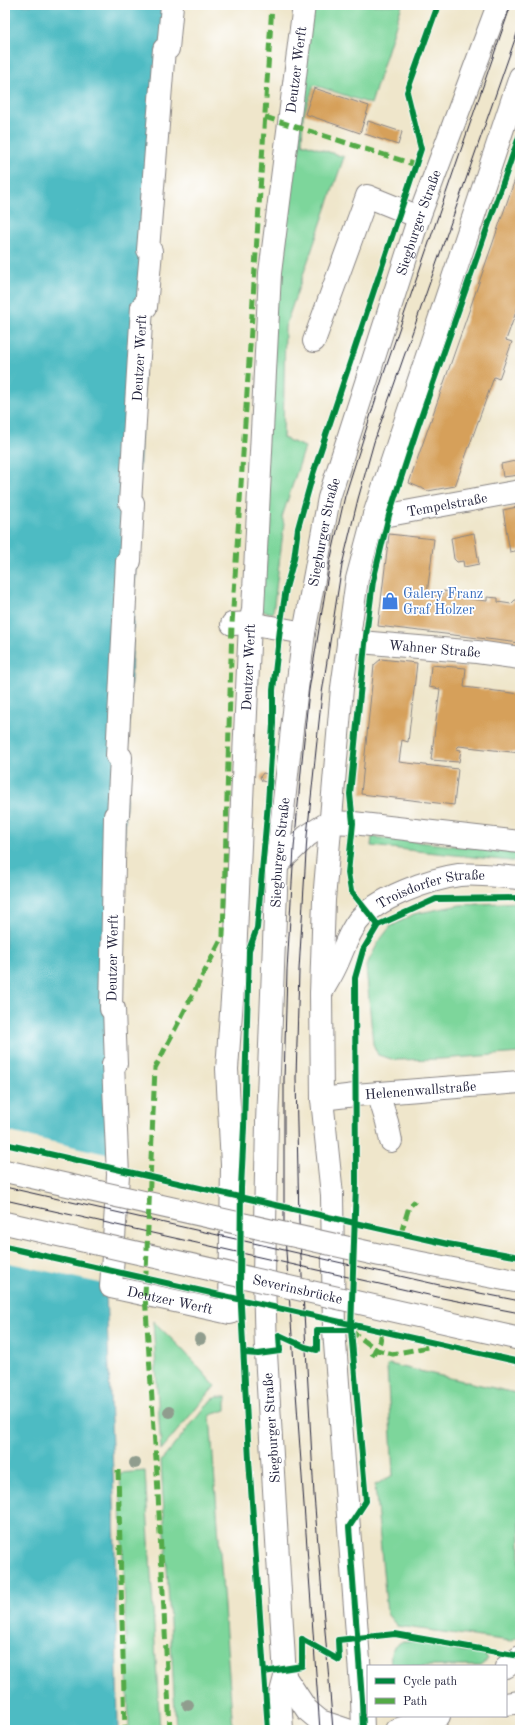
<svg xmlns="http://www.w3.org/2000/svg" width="525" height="1735" viewBox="0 0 525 1735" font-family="'Old Standard TT',serif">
  <rect width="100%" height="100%" fill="#fff"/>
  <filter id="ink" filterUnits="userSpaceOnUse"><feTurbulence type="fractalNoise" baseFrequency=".025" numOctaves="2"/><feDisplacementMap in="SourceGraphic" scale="8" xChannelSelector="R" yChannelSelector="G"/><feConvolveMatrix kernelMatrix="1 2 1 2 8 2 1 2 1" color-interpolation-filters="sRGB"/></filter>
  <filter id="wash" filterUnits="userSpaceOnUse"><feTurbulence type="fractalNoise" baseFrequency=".012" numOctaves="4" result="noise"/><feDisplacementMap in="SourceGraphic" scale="16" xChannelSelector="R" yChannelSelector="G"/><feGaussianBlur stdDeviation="0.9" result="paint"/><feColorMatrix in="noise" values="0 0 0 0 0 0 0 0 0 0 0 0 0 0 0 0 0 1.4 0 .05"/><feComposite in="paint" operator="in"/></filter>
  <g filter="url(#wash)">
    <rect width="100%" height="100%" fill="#efe6cb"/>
    <g fill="#7dd69b" stroke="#507c6b">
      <path d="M304,5H402L371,104L314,85L303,116L302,143L344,157L285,327L283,438L305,447L282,517L284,524L273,613L253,610L270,273Z"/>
      <path d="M372,837L520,853V862L371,846Z"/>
      <path d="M520,902V1053L440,1059L395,1060L378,1055L373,1044L366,966L379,941L390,927L414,914L460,905Z"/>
      <path d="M153,1321L182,1349L215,1386L161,1450Z"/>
      <path d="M389,1364L520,1394V1635L511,1641L397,1626L387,1614L375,1485L393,1475L387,1366Z"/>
      <path d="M218,1397H226V1410L210,1415L233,1730H176L161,1461L212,1399Z"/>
      <path d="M145,1471L160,1730H129L120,1473Z"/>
      <path d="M403,1641H423L463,1651L484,1653L488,1660L480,1666H391C390,1652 390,1648 403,1641Z"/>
    </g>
    <path fill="#4dbbc3" stroke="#386e7f" d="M5,5H172L146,307L106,1293L114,1499L118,1730H5Z"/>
    <path fill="#efe6cb" d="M5,1131L119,1157L113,1286L5,1262Z"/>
    <g id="blocks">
      <g fill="#d6a05a">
        <path d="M314,88L369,106L360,133L305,114Z"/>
        <path d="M368,121L402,132L398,145L365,134Z"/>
        <path d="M520,165V301L506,340L512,342L499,379L494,377L455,486L428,491L409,483Z"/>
        <path d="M520,460V475L503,477L501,464Z"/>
        <path d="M516,504H520V550L510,552L503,510L517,507Z"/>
        <path d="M474,533L479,564L464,567L463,561L457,562L454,559L451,538Z"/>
        <path d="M389,534L434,539L427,594L442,596L443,591L456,593V597L487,601V597L498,598V602L511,604L515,600H520V643L378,626Z"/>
        <path d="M381,659L417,663L408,742L402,740L399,762L458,769L454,805L361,794L374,665Z"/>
        <path d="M431,665L466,668L464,687L520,694V753L459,746L456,749L461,750L459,762L431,760L440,689L429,687Z"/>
        <path d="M263,773L267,774L268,778L266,782L262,781L260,777Z"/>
      </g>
    </g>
  </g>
  <g filter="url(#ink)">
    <use href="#blocks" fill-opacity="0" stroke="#888483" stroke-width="1"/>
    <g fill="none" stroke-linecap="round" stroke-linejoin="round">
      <g stroke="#888483" stroke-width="24">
        <g id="minor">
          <path id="s1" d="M172,5L168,49H164L148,250L151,251L146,307H142L130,503H133L130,561H127L117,756L121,757L118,815L115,816L111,1009H114L116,1064H113L118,1175L111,1287L230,1313L232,1165L227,1069L235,957L250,623L253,610L270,273L304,5"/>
          <path d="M314,341L367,196L419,217"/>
          <path id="s2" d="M374,515H389L520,491"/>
          <path d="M232,624L250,623L304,633"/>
          <path id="s3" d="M348,641L477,652L520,658"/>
          <path d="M329,822L353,823L520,842"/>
          <path id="s4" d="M321,994C325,985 331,977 335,968C343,952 347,935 358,921C377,898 430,879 459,875C477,873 502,877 520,878"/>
          <path d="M378,1093L387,1122L391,1141"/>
          <path id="s5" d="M322,1099L355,1095L520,1082"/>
          <path d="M506,1704L520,1702"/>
        </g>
      </g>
      <g stroke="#888483" stroke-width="24">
        <g id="major">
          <path d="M277,865L307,836L329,822"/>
          <path d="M506,1667L520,1657"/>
          <path d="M285,1677L307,1710L320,1721L347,1730"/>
          <path id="s6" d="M282,1730L280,1696L285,1677L266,1353L264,1276L267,1122L277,865L293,720L304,633L329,498L419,217L498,5"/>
          <path d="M363,1730L362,1700L334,1330L332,1195L322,1099L321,994L324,900L342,688L357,579L374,515L520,77"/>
          <path d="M396,1730L439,1716"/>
        </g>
      </g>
      <use href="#minor" stroke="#fff" stroke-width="22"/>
      <use href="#major" stroke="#fff" stroke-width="22"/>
      <g stroke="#22223b" stroke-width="1">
        <path d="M5,1187L444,1286L520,1301"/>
        <path d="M5,1200L442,1298L520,1313"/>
        <path d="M320,1730L284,1223V1080L287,970L294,848L303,750L309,690L330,562L345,496L384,373L511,5"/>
        <path d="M333,1730L314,1495L299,1221L296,1078L299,970L307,836L322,693L342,565L358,499L374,442L520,25"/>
      </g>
      <g stroke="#888483" stroke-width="24" stroke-linecap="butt">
        <g id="major-bridge">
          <path d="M5,1171L380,1255L520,1282"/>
          <path id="s7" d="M5,1223L520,1339"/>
        </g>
      </g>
      <use href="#major-bridge" stroke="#fff" stroke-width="22"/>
      <g stroke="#53aa46" stroke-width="5" stroke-dasharray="10 5" stroke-linecap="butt">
        <path d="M265,117L416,165"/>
        <path d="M401,1233L409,1207L415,1201"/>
        <path d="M350,1330L377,1350L393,1354L428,1347"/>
        <path d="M372,1356L380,1342L382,1332"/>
        <path d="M118,1470L125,1730"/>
        <path d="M170,1730L157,1474L145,1295L155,1068L223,936L232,624L272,5"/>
      </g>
      <g stroke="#fff" stroke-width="8">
        <g id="cycleway">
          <path d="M378,925L351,891L348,873L353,823L350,794L365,644L373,581L389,515L417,429L520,134"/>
          <path d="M5,1144L448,1244L520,1257"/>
          <path d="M5,1247L520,1362"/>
          <path d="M244,1353L258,1354L280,1351L279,1335L305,1347L317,1350V1330H351"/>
          <path d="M302,1639L339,1660L338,1640L395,1634L520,1656"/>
          <path d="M264,1672L302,1666V1639"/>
          <path d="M268,1730L249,1460L240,1287L241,1188L244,1127L249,950L257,928L268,803L273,724V690L280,629L286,588L294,559L298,528L313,474L421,149L407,92L438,5"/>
          <path d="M363,1730L362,1700L349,1527L366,1501L351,1330L356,1184L355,978L363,950L378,925L436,899L520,898"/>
        </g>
      </g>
      <use href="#cycleway" stroke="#00873e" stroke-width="6"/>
    </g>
    <g fill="#909d8e">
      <circle cx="200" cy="1339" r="6"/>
      <circle cx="169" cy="1412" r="6"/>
      <circle cx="135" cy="1463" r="6"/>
      <circle cx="188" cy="1705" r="6"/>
    </g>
  </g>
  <defs>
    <g id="shop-bare" transform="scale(1.38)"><path d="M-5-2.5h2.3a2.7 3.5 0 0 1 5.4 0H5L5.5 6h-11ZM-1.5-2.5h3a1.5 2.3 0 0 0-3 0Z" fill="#3f7fe0" stroke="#fff" stroke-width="2.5" paint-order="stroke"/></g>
  </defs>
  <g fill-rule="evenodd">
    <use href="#shop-bare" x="390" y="601"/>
  </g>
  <g text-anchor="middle" stroke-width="3.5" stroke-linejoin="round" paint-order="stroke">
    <g font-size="14" fill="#22223b" stroke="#fff">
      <text dy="5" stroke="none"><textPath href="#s1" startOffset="2680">Deutzer Werft</textPath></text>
      <text dy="5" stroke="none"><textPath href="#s6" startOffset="1527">Siegburger Straße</textPath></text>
      <text transform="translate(139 358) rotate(-87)" y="5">Deutzer Werft</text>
      <text dy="5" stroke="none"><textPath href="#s2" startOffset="74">Tempelstraße</textPath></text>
      <text dy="5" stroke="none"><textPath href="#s6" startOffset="1203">Siegburger Straße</textPath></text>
      <text dy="5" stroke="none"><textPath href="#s3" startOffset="87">Wahner Straße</textPath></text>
      <text dy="5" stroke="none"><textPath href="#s1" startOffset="2080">Deutzer Werft</textPath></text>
      <text dy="5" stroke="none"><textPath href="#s6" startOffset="879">Siegburger Straße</textPath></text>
      <text dy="5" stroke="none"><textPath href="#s4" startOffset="164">Troisdorfer Straße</textPath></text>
      <text transform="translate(112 958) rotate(-89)" y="5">Deutzer Werft</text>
      <text dy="5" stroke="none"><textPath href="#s5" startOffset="99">Helenenwallstraße</textPath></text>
      <text dy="5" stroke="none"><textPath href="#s7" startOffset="300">Severinsbrücke</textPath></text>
      <text dy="5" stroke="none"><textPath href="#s1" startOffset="1372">Deutzer Werft</textPath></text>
      <text transform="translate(271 1428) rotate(-94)" y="5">Siegburger Straße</text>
    </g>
    <g font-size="14" fill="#366cbe" stroke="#fff" text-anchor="start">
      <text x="403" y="598">Galery Franz<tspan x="403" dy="16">Graf Holzer</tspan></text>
    </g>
  </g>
  <rect width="525" height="1735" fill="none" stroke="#fff" stroke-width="20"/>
  <rect x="367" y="1665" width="140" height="52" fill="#ffffff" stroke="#a7a7b1"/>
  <rect x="375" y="1678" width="20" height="6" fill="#00873e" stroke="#a7a7b1"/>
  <text x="403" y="1685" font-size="12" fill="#22223b">Cycle path</text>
  <rect x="375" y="1698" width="20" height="6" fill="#53aa46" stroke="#a7a7b1"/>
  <text x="403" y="1705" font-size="12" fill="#22223b">Path</text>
</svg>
